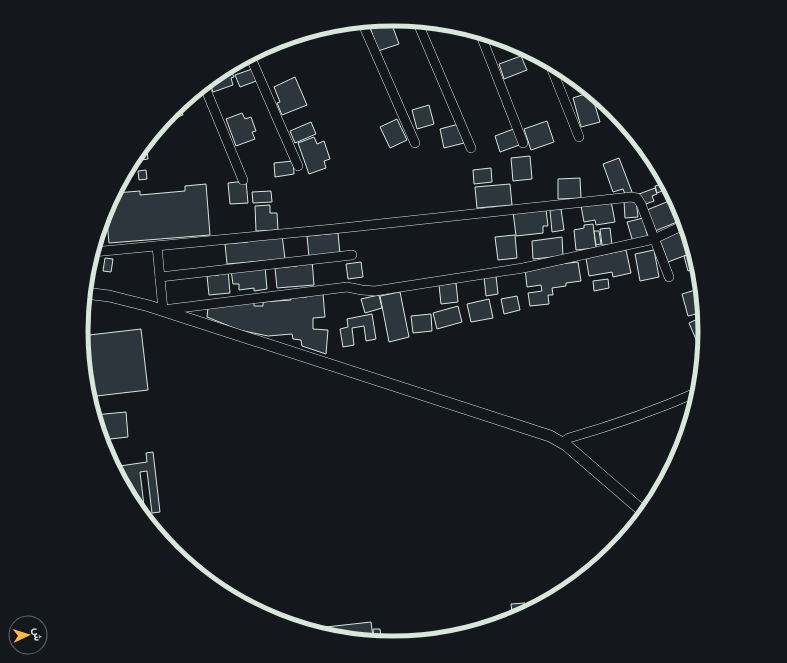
<svg xmlns="http://www.w3.org/2000/svg" width="787" height="663" viewBox="0 0 787 663" font-family="'Zilla Slab',Vazirmatn,serif">
  <rect width="100%" height="100%" fill="#14181c"/>
  <g fill="#2c363c" stroke="#d8e6dc">
    <path d="M392,19L393,22H391L399,44L378,51L368,21Z"/>
    <path d="M521,56L527,70L504,79L499,64Z"/>
    <path d="M255,68L259,80L240,87L235,75Z"/>
    <path d="M225,69L226,71L231,70L234,77L231,78L233,85L213,92L209,80Z"/>
    <path d="M295,77L307,105L282,115L277,103L280,102L274,87Z"/>
    <path d="M591,92L600,122L581,127L573,98Z"/>
    <path d="M179,105L183,115L164,122L173,110Z"/>
    <path d="M429,105L434,124L417,129L412,110Z"/>
    <path d="M242,113L245,119L251,117L256,131L252,132L255,139L236,146L226,119Z"/>
    <path d="M397,119L407,140L390,148L380,127Z"/>
    <path d="M547,121L554,142L531,150L524,129Z"/>
    <path d="M311,122L316,134L295,143L290,131Z"/>
    <path d="M459,124L464,143L444,148L440,129Z"/>
    <path d="M516,128L522,144L500,152L495,136Z"/>
    <path d="M314,137L317,144L324,141L330,159L324,161L326,168L309,174L298,143Z"/>
    <path d="M146,143L148,159L133,161L134,158Z"/>
    <path d="M530,156L532,179L513,181L511,158Z"/>
    <path d="M619,158L632,192L625,194L623,189L613,192L603,164Z"/>
    <path d="M293,161L294,174L275,177L274,163Z"/>
    <path d="M491,168L492,182L474,184L473,170Z"/>
    <path d="M146,170L147,179L139,180L138,171Z"/>
    <path d="M580,178L581,198L558,199V179Z"/>
    <path d="M246,181L248,203L230,204L228,183Z"/>
    <path d="M206,184L210,235L109,243L106,210L115,193L140,191V195L185,191V186Z"/>
    <path d="M510,184L512,205L477,208L475,187Z"/>
    <path d="M663,184L665,190L657,193L655,186Z"/>
    <path d="M655,188L657,194L652,196L654,201L643,205L639,194Z"/>
    <path d="M271,191L272,202L253,203L252,192Z"/>
    <path d="M675,198L679,207L673,209L670,200Z"/>
    <path d="M636,199L638,217L625,218L624,201Z"/>
    <path d="M611,201L615,222L596,225L595,220L584,222L581,206Z"/>
    <path d="M669,201L677,222L655,231L647,210Z"/>
    <path d="M270,205V213H277L278,230L256,231L255,206Z"/>
    <path d="M546,209L548,226H543V233L516,236L513,212Z"/>
    <path d="M561,209L564,230L552,232L550,210Z"/>
    <path d="M103,217L105,232H99Z"/>
    <path d="M643,218L648,238L633,242L627,222Z"/>
    <path d="M593,224L596,248L576,250L574,230L584,228V225Z"/>
    <path d="M610,228L612,245H602L600,229Z"/>
    <path d="M682,230L689,254L668,262L659,238Z"/>
    <path d="M594,231H599L601,244L596,245Z"/>
    <path d="M338,233L340,254L309,257L307,236Z"/>
    <path d="M282,235L285,259L227,264L225,244L248,242V239Z"/>
    <path d="M515,235L517,258L498,260L495,237Z"/>
    <path d="M562,237L563,256L533,259L532,241Z"/>
    <path d="M626,250L631,273L613,277L612,272L589,276L586,258Z"/>
    <path d="M654,250L659,277L640,281L635,254Z"/>
    <path d="M695,253L699,268L688,271L684,256Z"/>
    <path d="M105,258L113,259L111,272L103,271Z"/>
    <path d="M312,260L314,285L277,288L275,268L297,266V262Z"/>
    <path d="M361,262L363,277L348,279L346,264Z"/>
    <path d="M578,262L581,281L566,283V286L552,288L553,295H548L549,304L530,306L528,293L542,291L541,285L527,287L525,268Z"/>
    <path d="M265,266L267,289L254,291V288L239,290V284H233L231,270Z"/>
    <path d="M228,270L230,293L209,295L207,276L219,275V271Z"/>
    <path d="M496,276L498,294L486,296L484,277Z"/>
    <path d="M608,279L609,288L594,291L593,281Z"/>
    <path d="M456,283L458,302L441,304L439,285Z"/>
    <path d="M702,288L704,312L688,316L682,294Z"/>
    <path d="M400,292L409,337L389,342L380,296Z"/>
    <path d="M307,294H323L325,317L313,318V329L328,330L326,354L302,346L301,340L293,339L292,334L268,336L239,330L207,317L208,307L254,302V306H263V302L291,300V297H307Z"/>
    <path d="M379,295L382,308L365,313L361,299Z"/>
    <path d="M517,296L520,310L504,314L501,299Z"/>
    <path d="M489,299L493,318L471,322L467,304Z"/>
    <path d="M458,306L462,322L437,329L433,313Z"/>
    <path d="M372,314L376,339L366,341L364,326L352,328L354,345L343,347L340,329L348,327L347,319Z"/>
    <path d="M431,314L432,331L413,333L411,316Z"/>
    <path d="M704,316L706,332L705,341L698,344L689,323Z"/>
    <path d="M141,329L148,390L88,397L81,336Z"/>
    <path d="M126,412L128,437L101,440L94,415Z"/>
    <path d="M153,452L160,512L152,513L147,471L140,472L145,514L142,515L134,505L113,467L147,462L146,453Z"/>
    <path d="M525,603L526,613L513,620L511,604Z"/>
    <path d="M371,622L373,638L360,641L332,638L317,633V628Z"/>
    <path d="M373,629H380L381,638H374Z"/>
  </g>
  <g fill="none" stroke-linecap="round" stroke-linejoin="round">
    <g stroke="#d8e6dc" stroke-width="10">
      <g id="minor">
        <path d="M417,21L471,148"/>
        <path d="M362,22L415,143"/>
        <path d="M480,33L523,143"/>
        <path d="M250,56L298,166"/>
        <path d="M549,62L579,137"/>
        <path d="M204,85L243,180"/>
        <path d="M157,246L163,310L347,287L362,290L375,291L523,268L654,239L686,224"/>
        <path d="M93,252L333,229L631,197L637,198L641,204L669,277"/>
        <path d="M160,277L352,255"/>
        <path d="M562,443L569,438C614,425 657,410 700,391"/>
      </g>
    </g>
    <g stroke="#d8e6dc" stroke-width="12">
      <path id="tertiary" d="M85,293L109,296L149,306L550,436L566,445L646,514"/>
    </g>
    <use href="#minor" stroke="#14181c" stroke-width="9"/>
    <use href="#tertiary" stroke="#14181c" stroke-width="11"/>
  </g>
  <path d="M0 0H787V663H0ZM88 331a305 305 0 1 1 610 0a305 305 0 1 1-610 0Z" fill="#14181c" fill-rule="evenodd"/>
  <path fill="none" stroke="#d8e6dc" stroke-width="5" d="M88 331a305 305 0 1 1 610 0a305 305 0 1 1-610 0Z"/>
  <g transform="translate(28 635) rotate(86)"><circle r="19" fill="#14181c" stroke="#626a69"/>
  <path d="M0-3L7 15L0 10L-7 15Z" fill="#ffb74d"/>
  <text y="-6" font-size="11" font-weight="bold" text-anchor="middle" fill="#d8e6dc">ش</text>
  </g>
</svg>
